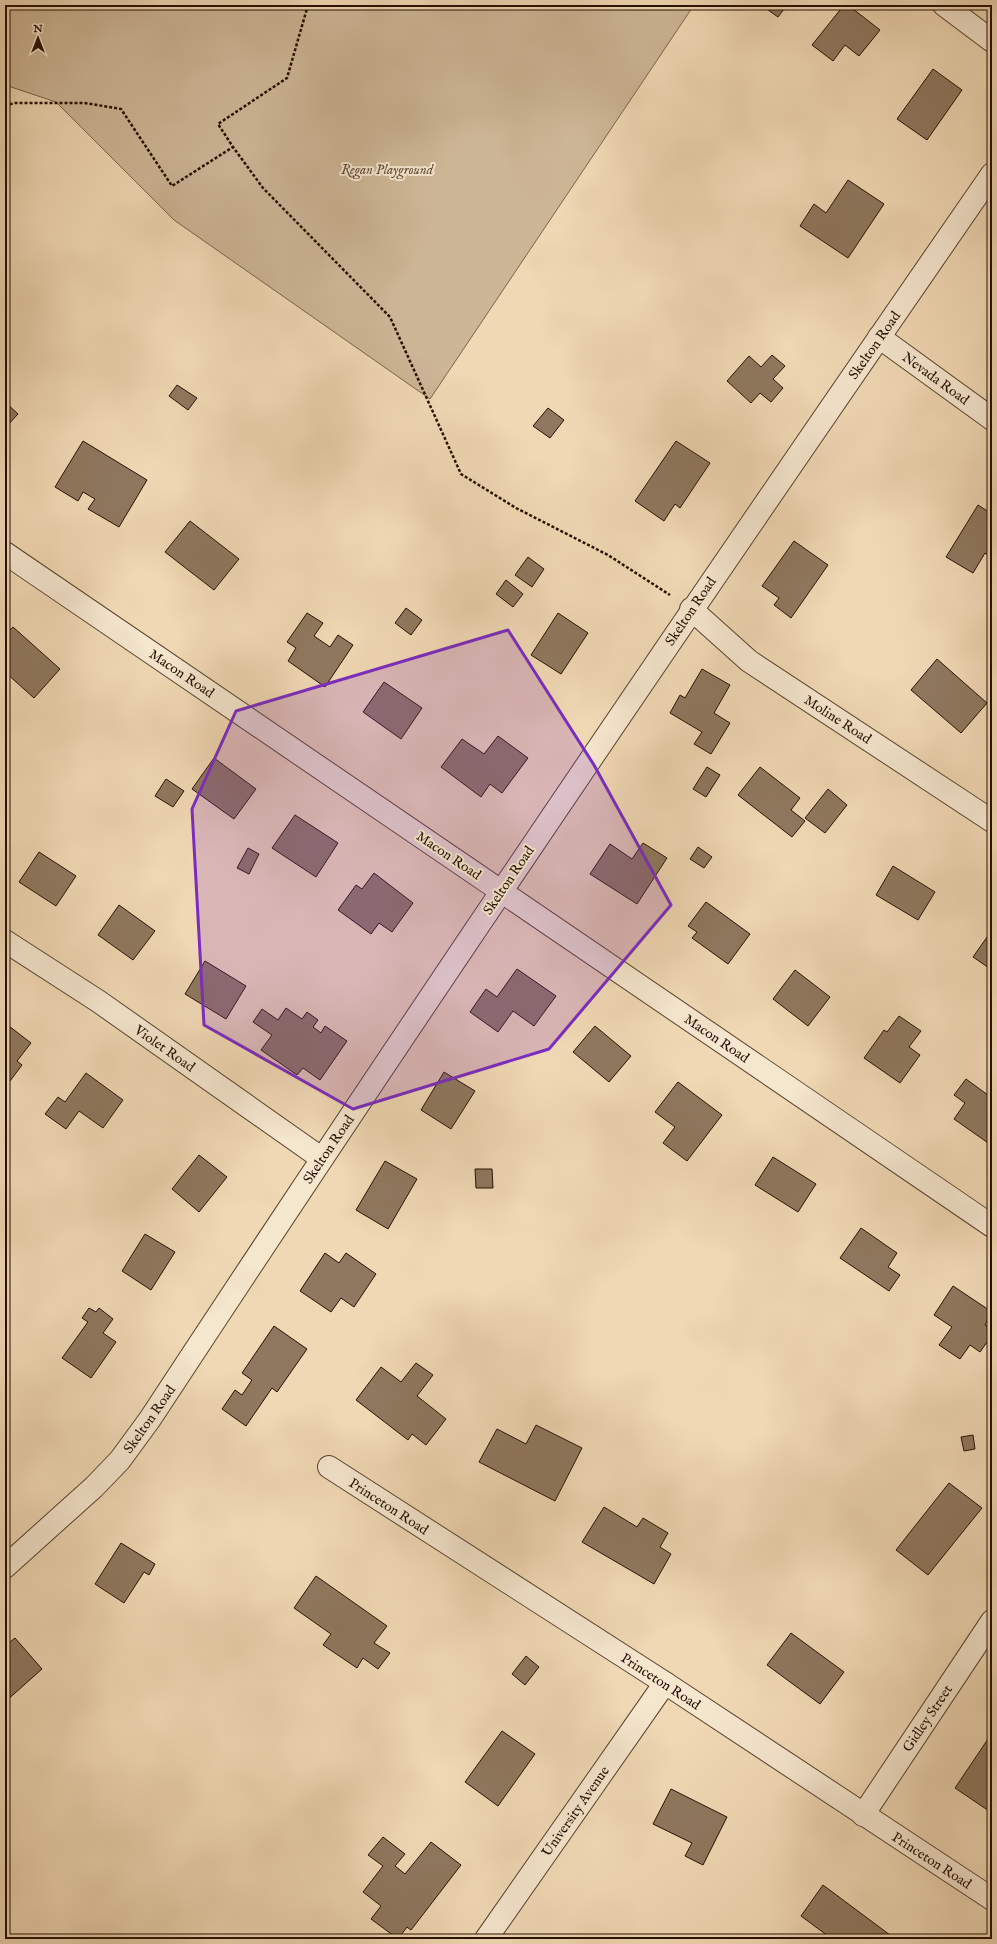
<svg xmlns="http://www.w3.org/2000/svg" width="997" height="1944" viewBox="0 0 997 1944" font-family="'IM FELL English',serif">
  <rect width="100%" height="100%" fill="#f0d8b4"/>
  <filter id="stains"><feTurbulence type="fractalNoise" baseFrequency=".005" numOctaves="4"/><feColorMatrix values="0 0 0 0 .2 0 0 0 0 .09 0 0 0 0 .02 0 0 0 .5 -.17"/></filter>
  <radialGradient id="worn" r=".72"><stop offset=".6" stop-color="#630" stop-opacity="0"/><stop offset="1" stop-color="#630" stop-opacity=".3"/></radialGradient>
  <path fill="#cdb696" stroke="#79634c" d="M5,5H694L430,399L174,220L56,102L5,85Z"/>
  <g fill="#8f785f" stroke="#251002">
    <path d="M761,5H787L778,17Z"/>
    <path d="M844,5H848L880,30L859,56L845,45L833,61L812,45Z"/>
    <path d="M933,69L962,90L927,140L897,119Z"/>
    <path d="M848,180L884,204L848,258L800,226L814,204L826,213Z"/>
    <path d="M772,355L785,366L773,379L783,388L771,402L760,393L751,403L727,381L749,356L761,367Z"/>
    <path d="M177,385L197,398L188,410L169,396Z"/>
    <path d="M5,402L18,414L5,428Z"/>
    <path d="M548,408L564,420L550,438L533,426Z"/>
    <path d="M83,441L147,480L119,527L88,509L95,499L83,492L78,501L55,487Z"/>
    <path d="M676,441L710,463L680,508L675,504L664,521L635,501Z"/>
    <path d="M978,505L992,514V558L985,553L973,573L946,557Z"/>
    <path d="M190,521L239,559L214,590L165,552Z"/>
    <path d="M794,541L828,565L791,618L774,605L779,598L762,586Z"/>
    <path d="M528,557L544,569L532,587L515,575Z"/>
    <path d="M506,580L523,594L513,607L496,594Z"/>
    <path d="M406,608L422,620L411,635L395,623Z"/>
    <path d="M307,613L323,623L314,636L330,647L338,635L353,645L325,687L288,661L296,648L287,642Z"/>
    <path d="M558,613L588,633L561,674L531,655Z"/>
    <path d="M13,627L60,669L34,698L5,672V635Z"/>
    <path d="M937,659L987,703L961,733L911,690Z"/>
    <path d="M702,669L730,685L714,713L730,723L711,754L694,744L702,732L670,713L680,695L685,698Z"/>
    <path d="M384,682L422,708L401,739L363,712Z"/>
    <path d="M498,736L528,758L502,793L490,784L481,797L441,767L462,739L484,754Z"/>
    <path d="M214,758L256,789L234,819L192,789Z"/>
    <path d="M707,767L720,775L706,797L693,789Z"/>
    <path d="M760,767L800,798L791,810L805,821L792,837L738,795Z"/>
    <path d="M166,779L184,791L173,807L155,796Z"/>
    <path d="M828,789L847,805L825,833L805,818Z"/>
    <path d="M295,815L338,843L316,877L272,848Z"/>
    <path d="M643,843L667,858L637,904L590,874L610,844L632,859Z"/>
    <path d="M698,847L712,857L704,868L690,859Z"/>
    <path d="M248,848L259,854L249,874L237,868Z"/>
    <path d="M39,852L76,876L56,906L19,882Z"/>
    <path d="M893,866L935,892L918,920L876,895Z"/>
    <path d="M374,873L413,903L392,932L379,923L371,934L338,910L356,885L362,889Z"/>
    <path d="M706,902L750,934L728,964L692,938L697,932L688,926Z"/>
    <path d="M119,905L155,931L133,960L98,935Z"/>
    <path d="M992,930V970L973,957Z"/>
    <path d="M205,961L246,986L226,1019L185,994Z"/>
    <path d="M517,969L556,996L534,1026L513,1011L498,1032L470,1012L486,989L497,997Z"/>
    <path d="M795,970L830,997L808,1026L773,999Z"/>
    <path d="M286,1008L302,1019L307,1012L318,1020L313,1027L321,1033L325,1026L347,1041L320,1080L303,1068L297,1075L261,1050L272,1035L253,1022L262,1009L278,1020Z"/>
    <path d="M899,1016L921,1031L909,1047L920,1055L900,1083L864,1058L884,1030L887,1032Z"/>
    <path d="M5,1023L31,1043L17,1061L22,1065L10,1081H5Z"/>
    <path d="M595,1026L631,1056L609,1082L573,1052Z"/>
    <path d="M444,1072L475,1091L451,1129L421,1110Z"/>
    <path d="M86,1073L123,1100L103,1128L79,1111L66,1129L45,1114L58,1097L65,1102Z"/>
    <path d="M966,1079L992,1098V1144L991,1145L954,1119L965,1103L954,1095Z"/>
    <path d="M678,1082L722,1115L687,1161L663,1143L675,1127L655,1112Z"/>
    <path d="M199,1155L227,1177L199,1212L172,1189Z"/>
    <path d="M773,1157L816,1184L798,1212L755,1185Z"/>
    <path d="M385,1161L417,1179L388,1229L356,1210Z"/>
    <path d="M475,1169H492L493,1188H476Z"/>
    <path d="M861,1228L897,1253L888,1267L900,1275L889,1291L840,1258Z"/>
    <path d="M145,1234L175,1252L151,1290L122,1271Z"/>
    <path d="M325,1253L339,1263L346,1253L376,1274L354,1307L341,1298L331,1312L300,1291Z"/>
    <path d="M953,1286L992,1312L985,1325L992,1329V1335L980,1352L970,1345L960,1359L939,1345L952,1327L934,1315Z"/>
    <path d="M89,1308L96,1312L99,1308L113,1319L103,1333L116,1342L91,1378L62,1358L88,1322L82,1318Z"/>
    <path d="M274,1326L307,1349L277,1392L272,1388L246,1426L222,1409L235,1390L242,1395L252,1380L242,1373Z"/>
    <path d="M416,1363L433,1375L417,1396L446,1419L426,1445L412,1434L408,1440L356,1400L381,1367L401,1382Z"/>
    <path d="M536,1425L582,1448L555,1501L479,1462L497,1429L526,1444Z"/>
    <path d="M973,1435L975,1449L964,1451L961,1437Z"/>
    <path d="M949,1483L982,1508L928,1575L896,1550Z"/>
    <path d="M604,1507L637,1527L643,1518L668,1533L660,1547L671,1554L654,1584L582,1542Z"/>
    <path d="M121,1543L155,1564L149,1575L144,1572L124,1603L95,1584Z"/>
    <path d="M316,1576L387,1626L374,1643L390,1653L378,1669L363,1658L357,1668L323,1645L331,1634L294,1608Z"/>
    <path d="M791,1633L844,1672L820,1704L767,1665Z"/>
    <path d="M15,1638L42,1669L5,1702V1646Z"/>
    <path d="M526,1656L539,1667L525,1685L512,1674Z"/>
    <path d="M502,1731L535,1754L498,1806L465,1782Z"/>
    <path d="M990,1736L992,1737V1806L989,1811L955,1788Z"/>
    <path d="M671,1789L727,1817L703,1865L685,1856L692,1843L653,1824Z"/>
    <path d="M383,1837L405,1854L395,1866L405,1874L431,1842L461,1865L411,1930L407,1927L398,1939L371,1919L381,1906L363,1892L383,1866L368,1855Z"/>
    <path d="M823,1885L890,1935L887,1939H832L801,1916Z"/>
  </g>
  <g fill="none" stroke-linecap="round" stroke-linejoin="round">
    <g stroke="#58422e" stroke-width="24">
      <g id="minor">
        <path d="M944,5L992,41"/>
        <path d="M879,337L992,419"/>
        <path d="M5,553L992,1226"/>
        <path d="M691,609L749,661L992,821"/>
        <path d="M5,941L98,1001L321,1158"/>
        <path d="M329,1467L665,1683L992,1899"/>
        <path d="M5,1567L94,1487L120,1460L150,1419C425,1000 707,586 992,174"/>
        <path d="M863,1815L992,1621"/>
        <path d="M486,1939L665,1683"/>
      </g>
    </g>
    <g stroke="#251002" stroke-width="2.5" stroke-dasharray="3 2" stroke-linecap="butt">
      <path d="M308,5L287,78L218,124L233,147L263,188L390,317L461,474L516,508L608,555L670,595"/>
      <path d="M5,106L14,103H85L121,109L172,186L233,147"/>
    </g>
    <use href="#minor" stroke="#f5e6ce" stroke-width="22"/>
  </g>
  <path fill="#7b2cbf" fill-opacity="0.2" stroke="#7b2cbf" stroke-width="3" stroke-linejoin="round" d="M508,630L594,765L671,905L549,1049L353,1109L204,1025L192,809L236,711Z"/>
  <g text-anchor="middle" stroke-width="4" stroke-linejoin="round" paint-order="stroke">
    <g font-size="14" font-style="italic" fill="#604a36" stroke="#f5e6ce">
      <text x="387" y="174">Regan Playground</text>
    </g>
    <g font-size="14" fill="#251002" stroke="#f5e6ce">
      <text transform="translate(874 345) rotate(-55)" y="5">Skelton Road</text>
      <text transform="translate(936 378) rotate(36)" y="5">Nevada Road</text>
      <text transform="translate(690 611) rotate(-56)" y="5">Skelton Road</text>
      <text transform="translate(182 673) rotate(34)" y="5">Macon Road</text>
      <text transform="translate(838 719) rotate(33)" y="5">Moline Road</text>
      <text transform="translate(449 855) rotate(34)" y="5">Macon Road</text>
      <text transform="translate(508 880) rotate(-56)" y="5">Skelton Road</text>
      <text transform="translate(717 1038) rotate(34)" y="5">Macon Road</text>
      <text transform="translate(165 1048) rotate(35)" y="5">Violet Road</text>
      <text transform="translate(328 1149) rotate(-56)" y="5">Skelton Road</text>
      <text transform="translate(149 1419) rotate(-55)" y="5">Skelton Road</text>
      <text transform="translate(389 1506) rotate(33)" y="5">Princeton Road</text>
      <text transform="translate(661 1681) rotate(33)" y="5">Princeton Road</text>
      <text transform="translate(927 1718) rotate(-56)" y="5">Gidley Street</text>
      <text transform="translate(575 1811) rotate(-55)" y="5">University Avenue</text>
      <text transform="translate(932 1860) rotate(33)" y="5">Princeton Road</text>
    </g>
  </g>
  <rect width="997" height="1944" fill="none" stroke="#f0d8b4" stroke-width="20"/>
  <rect x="6" y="6" width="985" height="1932" fill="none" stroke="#251002" stroke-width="2"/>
  <rect x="10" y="10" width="977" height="1924" fill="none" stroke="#251002"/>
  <g transform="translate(38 38)" stroke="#f5e6ce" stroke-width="3" paint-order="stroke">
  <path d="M0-3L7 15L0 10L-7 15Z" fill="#251002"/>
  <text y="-6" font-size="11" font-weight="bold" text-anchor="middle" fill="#251002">N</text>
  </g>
  <rect width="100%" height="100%" filter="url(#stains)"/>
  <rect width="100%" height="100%" fill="url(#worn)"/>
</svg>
